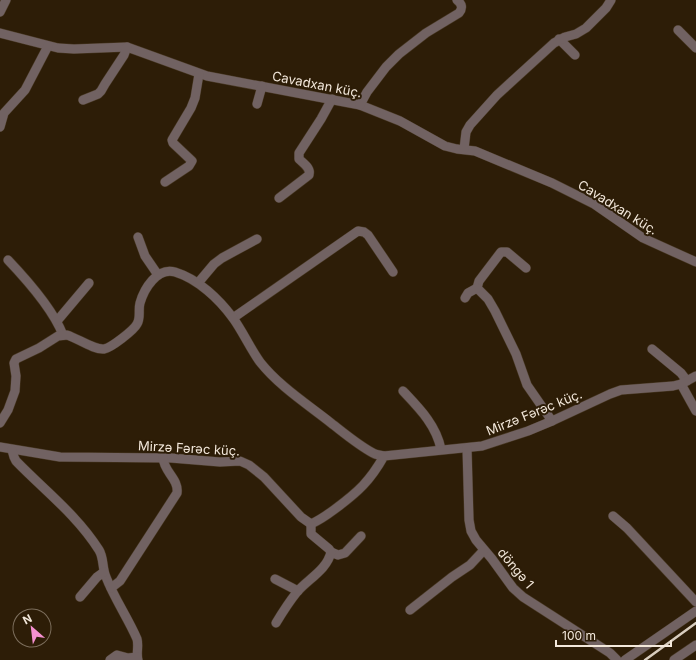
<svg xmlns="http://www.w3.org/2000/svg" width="696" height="660" viewBox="0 0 696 660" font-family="Inter,sans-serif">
  <rect width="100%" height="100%" fill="#2d1d07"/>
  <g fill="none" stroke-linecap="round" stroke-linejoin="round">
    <g stroke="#493925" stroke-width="10">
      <g id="minor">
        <path d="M0,12L6,0"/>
        <path d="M678,30L696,48"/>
        <path d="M0,33L58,48L74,49L127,47L207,76L360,105L400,121L445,146L457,149L475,151L552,183L594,204L643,238L696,262"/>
        <path d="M559,39L575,55"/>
        <path d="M83,100L98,94L101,91L105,84L124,55L127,47"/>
        <path d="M257,104L262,86"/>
        <path d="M360,105L367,92L386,67L399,54L426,33L459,13C463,8 462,4 457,0"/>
        <path d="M0,127L4,113L25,90L48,46"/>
        <path d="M464,149L466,132L470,125L497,95L554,43L565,37L576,34L586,28L606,8L611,0"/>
        <path d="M165,182L189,166L192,161L173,143L172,140L191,108L195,98L199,74"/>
        <path d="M279,198L309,175C311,168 304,164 299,159V153L321,119L332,99"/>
        <path d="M138,237L145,256L158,275"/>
        <path d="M8,260C27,280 53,309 63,335"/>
        <path d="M526,268L507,252H501L479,281L477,288L488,299L495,311L516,354L527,385L552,421"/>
        <path d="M198,283L214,264L222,258L257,239"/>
        <path d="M465,298L468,293L477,288"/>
        <path d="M233,318L358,231L364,232L368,235L393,272"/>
        <path d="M57,321L89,283"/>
        <path d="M652,349L681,373L687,381"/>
        <path d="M681,384L696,411"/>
        <path d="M403,391C420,409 436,425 441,449"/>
        <path d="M0,423L8,410L15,391L16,376L14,363L16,359L39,348L58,336L67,335C77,338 94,350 104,349C111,348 134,330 137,324C141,318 138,310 140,303C144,289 157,267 175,272C198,279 219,299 233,318C243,332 250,348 260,362C279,386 307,404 331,423C344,433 358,445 373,453C376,455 380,455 384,456"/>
        <path d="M0,447L60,457L171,458L220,462L240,461L249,465L264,477L301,517L311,524C320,520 327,515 335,509C358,492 370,481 384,456L482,446L528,431L552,421L610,394L621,390L673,386L681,384L696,376"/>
        <path d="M467,448L469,520L471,531L476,540L492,559L513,588L523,597L610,653L617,660"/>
        <path d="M12,450L14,457L16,461C44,490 77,515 99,550C104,558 102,568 106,577C114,598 128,618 137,639C139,646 136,653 138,660"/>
        <path d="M613,516L627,528L696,602"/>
        <path d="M331,552L338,555L345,553L361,536"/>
        <path d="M275,579L298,591"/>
        <path d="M111,588L120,581L177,493C179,479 164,472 163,458"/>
        <path d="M80,597L97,577L104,572"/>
        <path d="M410,610L452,577L470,565L484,550"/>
        <path d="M276,623C282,613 289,602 297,592C308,579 327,570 331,552L329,549L311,534V524"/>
        <path d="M110,660L117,655L128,658L137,657"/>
        <path d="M625,660L696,611"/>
        <path d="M674,660L696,645"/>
      </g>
    </g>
    <use href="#minor" stroke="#716262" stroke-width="9"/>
    <path stroke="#d8cdbf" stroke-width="2.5" d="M645,660L696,623"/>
  </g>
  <g text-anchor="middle" stroke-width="4" stroke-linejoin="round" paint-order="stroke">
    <g font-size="13" fill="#f3e8db" stroke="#2d1d07">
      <text transform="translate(317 84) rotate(11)" y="5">Cavadxan küç.</text>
      <text transform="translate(618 207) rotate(32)" y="5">Cavadxan küç.</text>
      <text transform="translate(534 412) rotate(-22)" y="5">Mirzə Fərəc küç.</text>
      <text transform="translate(189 448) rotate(3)" y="5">Mirzə Fərəc küç.</text>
      <text transform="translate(516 568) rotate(50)" y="5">döngə 1</text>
    </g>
  </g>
  <g transform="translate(32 628) rotate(332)"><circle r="19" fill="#2d1d07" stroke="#7c6e5c"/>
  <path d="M0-3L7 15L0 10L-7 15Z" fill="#f590d1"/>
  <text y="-6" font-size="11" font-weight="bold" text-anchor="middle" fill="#f3e8db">N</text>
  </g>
  <path d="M556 640v6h115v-6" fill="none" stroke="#f3e8db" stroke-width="2"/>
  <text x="562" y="640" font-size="12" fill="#f3e8db" stroke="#2d1d07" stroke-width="3" paint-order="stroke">100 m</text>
</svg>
